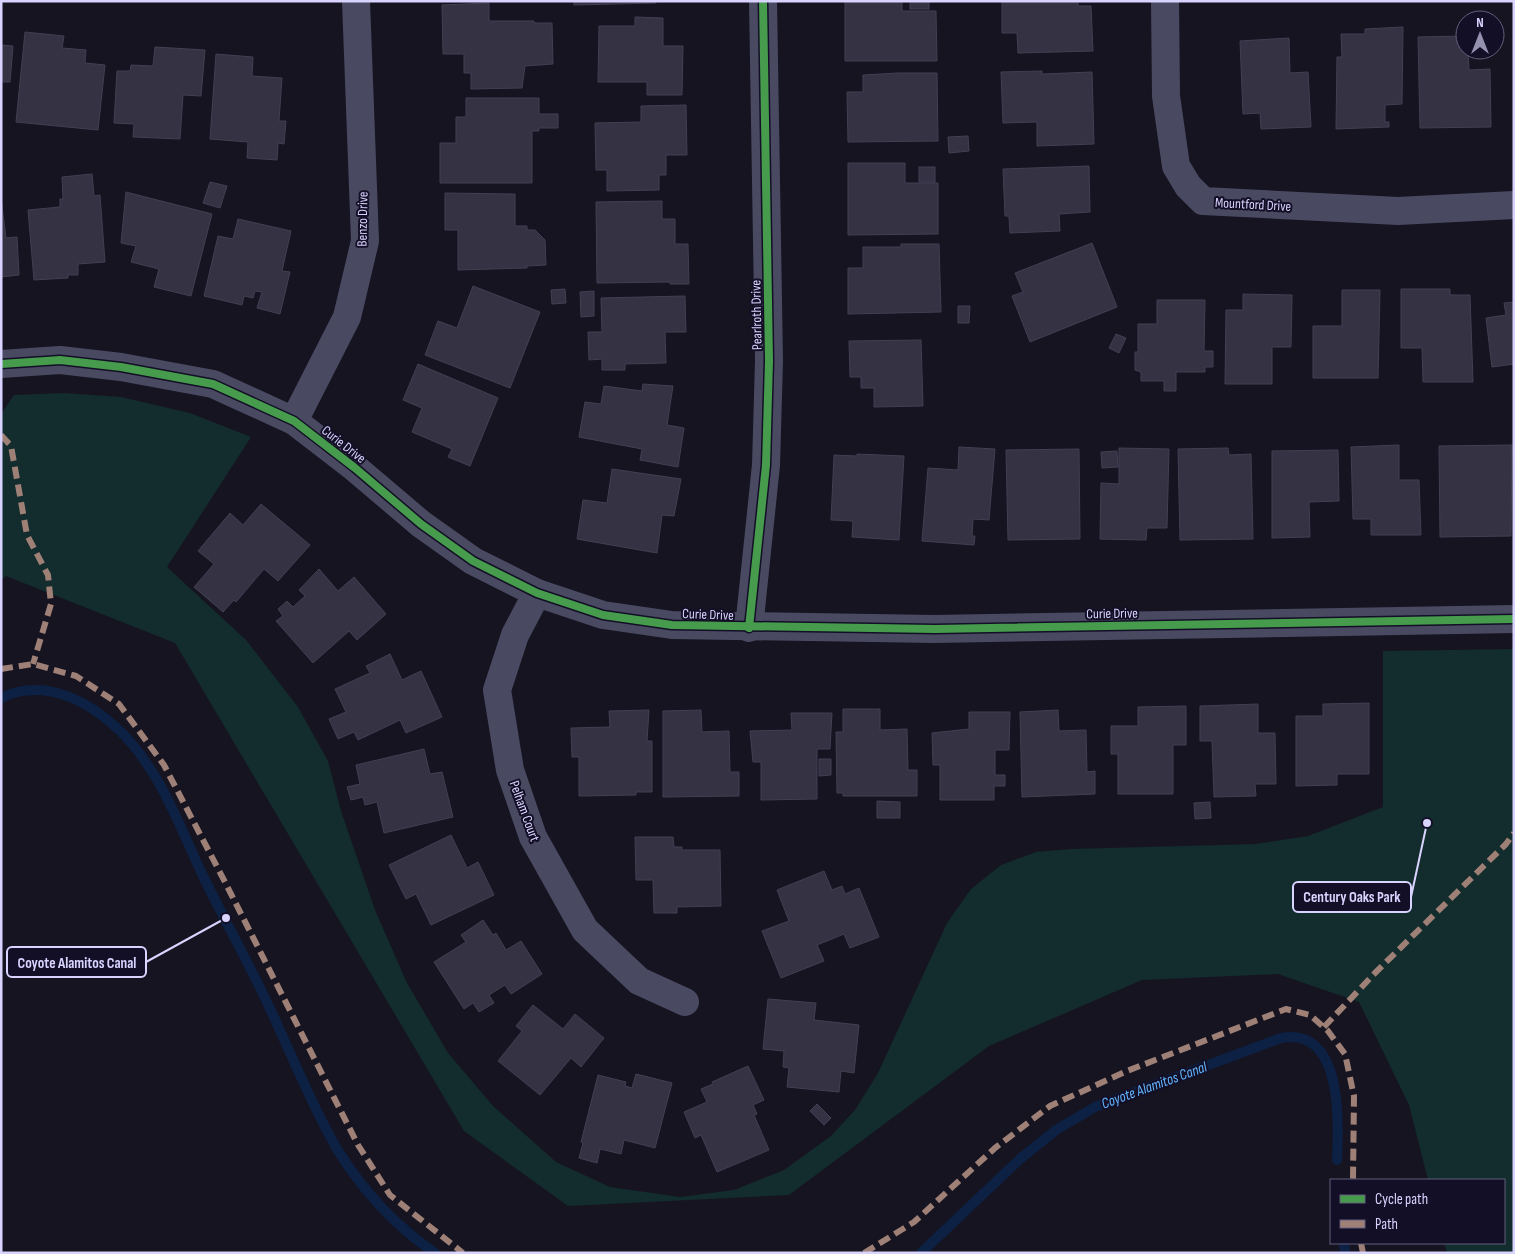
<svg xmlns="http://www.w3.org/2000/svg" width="1515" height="1254" viewBox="0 0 1515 1254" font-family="'Sofia Sans Condensed',sans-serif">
  <rect width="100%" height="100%" fill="#161421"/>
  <path fill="#132c2d" d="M64,393L121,397L190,413L251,437L167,567L246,640L298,707L328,761L341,811L375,910L407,983L448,1053L493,1106L556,1162L610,1187L680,1197L734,1190L784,1170L831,1136L855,1110L878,1073L947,923L971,889L1001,865L1036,852L1071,849L1256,844L1308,836L1383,807V651L1514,649V1253H1447L1444,1243H1504V1180H1428L1409,1105L1359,1002L1278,974L1142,980L989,1046L789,1195L568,1206L464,1131L175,643L6,576L1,580V414L14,395Z"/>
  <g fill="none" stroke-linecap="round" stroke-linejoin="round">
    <g stroke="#0d2144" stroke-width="10">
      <path d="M1,698C44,677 89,701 120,731C161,771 180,828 204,878C226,923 251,967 272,1013C293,1058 312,1106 337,1149C363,1191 394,1225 435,1253"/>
      <path d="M1344,1243L1345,1253"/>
      <path d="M921,1253L1020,1159L1056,1130L1095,1107L1281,1038C1343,1026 1339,1122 1337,1160"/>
    </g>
  </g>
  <g fill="#343243" stroke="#433f54">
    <path d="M574,1H656V3L574,5Z"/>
    <path d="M845,1H902V11H936L937,61H845Z"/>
    <rect x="910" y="1" width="19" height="8"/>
    <path d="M1002,1H1078V6H1091L1093,51L1018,53L1017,33H1002Z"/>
    <path d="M489,3V21H534V23H552L553,64L525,66L522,88L471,89V73H464V54H443L442,5Z"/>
    <path d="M635,17L663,18V46H683L682,95H647V82H598L599,26H635Z"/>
    <path d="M1403,27L1402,104L1385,105V122H1389V127L1336,129L1337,57H1342L1341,34H1365V29Z"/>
    <path d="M25,32L64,36L62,48L86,50L85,63L105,65L98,130L16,122Z"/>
    <path d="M1465,36V50H1468L1469,70L1490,69L1491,127L1420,128L1418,37Z"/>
    <path d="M1289,38L1290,73L1308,72L1311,127L1261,129L1260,113L1243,114L1240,41Z"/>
    <path d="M1,45L13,46L10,82H1Z"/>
    <path d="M155,47L205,50L201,96L183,95L180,139L133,137L134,124L114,123L117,71H130L131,65L153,66Z"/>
    <path d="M216,54L253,57L252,76L282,78L279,121H286L284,144L278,143L277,160L247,158L248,142L210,139Z"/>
    <path d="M1042,71V74L1092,72L1094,144L1037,146V122L1003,123L1001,72Z"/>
    <path d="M898,73H937L938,141L848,142L847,92H863V75Z"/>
    <path d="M466,98H539V114H558V128H539V131H532V183H440V143H456V117H466Z"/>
    <path d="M686,105L687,155H666V175H659V190L607,191V170H596L595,123L641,122V106Z"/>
    <path d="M968,136L969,151L949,153L948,137Z"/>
    <path d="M848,163H905V183H938V234L848,235Z"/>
    <path d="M1089,166L1090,212L1059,214L1060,231L1010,233L1009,216H1005L1003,169Z"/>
    <rect x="919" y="167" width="16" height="15"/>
    <path d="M92,174L94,196L100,195L105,262L78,264V275H68V278L34,280L28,210L60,207V199H63L62,177Z"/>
    <path d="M210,182L227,186L220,208L203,203Z"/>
    <path d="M126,192L212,214L191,296L154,287L159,269L131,262L136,246L121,243Z"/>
    <path d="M445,193L515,194V226H527V230H535L545,240L546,265L527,266V268L458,270V230H445Z"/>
    <path d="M1,198L6,238L17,237L19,275L1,277Z"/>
    <path d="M662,201V219H675V244H688L689,284H670V282L597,283L596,202Z"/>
    <path d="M238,219L291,231L282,271L290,272L280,314L257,308L262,292L255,291L253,298L244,296L242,305L204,296L218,236L233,239Z"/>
    <path d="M1092,243L1117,307L1030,342L1012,296L1023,292L1015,273Z"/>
    <path d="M901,244H939L941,312L848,314V268H863V247H901Z"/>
    <path d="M473,286L540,312L510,388L425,355L438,321L457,328Z"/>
    <path d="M565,289L566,303L552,304L551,290Z"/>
    <path d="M1401,289H1450V295H1470L1473,382H1423L1422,348H1401Z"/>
    <path d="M1342,290H1380L1378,378H1313V326H1342Z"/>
    <path d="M594,291V316L581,317L580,292Z"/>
    <path d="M1243,294L1292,295L1291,347H1272V384H1225L1226,310H1243Z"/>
    <path d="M685,296L686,332H665L666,363L625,364V370H602V359L589,360L588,332H602L601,298Z"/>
    <path d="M1157,300H1205L1204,351H1213V367H1205V372H1176V391H1164V381H1141V372L1135,370V352H1138V324H1157Z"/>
    <path d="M1514,302V364L1492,367L1486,318L1506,315L1504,303Z"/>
    <path d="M958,306H970L969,323H958Z"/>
    <path d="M1116,334L1126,338L1119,353L1109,348Z"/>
    <path d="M921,340L923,406L874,407V388H861V377H850L849,341Z"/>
    <path d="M418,364L498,398L470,466L448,457L452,449L412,432L422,408L403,400Z"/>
    <path d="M643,384L673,386L667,425L684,428L678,467L640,460L642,449L579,437L585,402L601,404L604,386L642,391Z"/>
    <path d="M1399,445V480H1419L1421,535H1371V519H1353L1351,447Z"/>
    <path d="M1512,445L1511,536L1440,537L1439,446Z"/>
    <path d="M959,447L995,449L989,520L973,519L972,536H975L974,545L922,541L928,468L958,470Z"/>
    <path d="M1119,448L1169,449L1167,528H1147L1146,540L1100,539L1101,483L1119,484Z"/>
    <path d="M1228,448L1229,455L1251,454L1253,539L1180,540L1178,449Z"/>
    <path d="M1079,449L1080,539L1008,540L1006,450Z"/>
    <path d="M1338,450L1339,501L1309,502L1310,537L1272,538V451Z"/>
    <path d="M1117,451L1118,467L1102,468L1101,452Z"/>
    <path d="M857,454L904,456L899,540L852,537L853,521L831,520L834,455L857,456Z"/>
    <path d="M612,469L681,479L674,516L662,515L657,553L577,539L583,500L607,503Z"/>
    <path d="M261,504L310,545L278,581L264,569L236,602L234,600L223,612L194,587L214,564L198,551L230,513L243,525Z"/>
    <path d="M319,569L338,591L354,577L386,614L357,640L349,631L313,663L276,621L283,616L278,609L287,601L293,607L305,596L299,590Z"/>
    <path d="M390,654L402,680L421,671L442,717L406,733L400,720L358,740L354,732L338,739L329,719L346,712L335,689L370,673L366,666Z"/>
    <path d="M1369,703V774H1337V785L1296,786V716H1323V704Z"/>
    <path d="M1258,704V733H1275L1276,784H1255L1256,796L1214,797L1212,741H1200V706Z"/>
    <path d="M1186,706V745H1173V794H1118V754H1111V726H1138V707Z"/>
    <path d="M843,709H880V730L907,729L908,770H917V796H843V793H837L836,732H843Z"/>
    <path d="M649,710L647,741H652V792H636V795L579,796V757H572L571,728L610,727L609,711Z"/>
    <path d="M701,710L702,732L729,731L730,772H739V796L663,797V711Z"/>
    <path d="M1058,710L1059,731L1086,730L1087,772L1095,771V794L1022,797L1020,712Z"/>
    <path d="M969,712H1010L1009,750H995V775H1005V786H994V800H940V765H933L932,733L969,729Z"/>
    <path d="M791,713H832L830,749H817V799L761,800V762H753L750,731L792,730Z"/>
    <path d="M424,749L430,774L442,772L453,817L384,833L377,802L365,805L363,797L351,800L347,787L360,784L356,765Z"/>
    <path d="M819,759H831V775L819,776Z"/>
    <path d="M877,801L900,802V818H877Z"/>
    <path d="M1210,802L1211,818L1195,819L1194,803Z"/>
    <path d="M451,835L467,868L478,862L494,895L431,925L416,894L406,899L389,865Z"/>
    <path d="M635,837H673L674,847H682V850H720L721,906L677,907V913H654L653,880H636Z"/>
    <path d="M824,871L832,890L842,886L845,894L859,888L879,937L850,948L844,934L817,945L824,961L781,978L762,931L789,921L777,890Z"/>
    <path d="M483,920L493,935L496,933L506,950L521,941L542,974L511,994L505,985L489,995L494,1003L479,1012L473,1003L464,1009L434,962L466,942L461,935Z"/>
    <path d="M768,999L816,1003L814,1020L859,1025L854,1073L841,1071L839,1092L787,1087L789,1068L783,1067L784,1051L763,1049Z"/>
    <path d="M533,1005L563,1029L575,1014L604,1038L581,1067L571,1058L540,1095L498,1061L522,1031L516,1026Z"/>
    <path d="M748,1066L764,1100L753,1105L757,1114L754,1115L769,1150L717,1172L701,1135L695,1138L684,1112L707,1102L701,1089L713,1084L712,1082Z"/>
    <path d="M636,1074L672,1083L655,1148L624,1140L621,1154L600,1149L597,1163L579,1158L583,1143L581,1142L598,1075L626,1082L625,1086L632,1088Z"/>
    <path d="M817,1104L831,1118L824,1125L810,1111Z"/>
  </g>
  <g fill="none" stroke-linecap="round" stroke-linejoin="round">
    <g stroke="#4a4962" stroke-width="28">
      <path d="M1165,1L1166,96L1176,166L1188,186L1203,201L1398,211L1514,205"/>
      <path d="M1,364L60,360L121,367L213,384L294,421L355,468L421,524L473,561L537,593L603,615L672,625L935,629L1514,619"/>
      <path d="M294,421L347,317L365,241L356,1"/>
      <path d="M537,593L515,635L497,690L510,770L533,837L585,930L639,981L685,1002"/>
      <path d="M749,628L766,465L769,361L763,1"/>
    </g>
    <g stroke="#9e8076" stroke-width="6" stroke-dasharray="12 6" stroke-linecap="butt">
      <path d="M1,435L11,446L27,535L48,575L51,604L33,664"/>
      <path d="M1,669L33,664L76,676L119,704L164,765L226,884L358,1145L390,1195L463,1253"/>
      <path d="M1324,1027L1375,973L1506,844L1514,833"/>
      <path d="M1361,1243L1363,1253"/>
      <path d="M864,1253L914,1222L995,1148L1050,1106L1127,1071L1286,1009L1310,1015L1328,1031L1345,1054L1354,1096L1353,1180"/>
    </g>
    <g stroke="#130f26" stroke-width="11">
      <g id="cycleway">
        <path d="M1,364L60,360L121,367L213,384L294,421L355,468L421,524L473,561L537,593L603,615L672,625L935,629L1514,619"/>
        <path d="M749,628L766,465L769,361L763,1"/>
      </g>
    </g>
    <use href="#cycleway" stroke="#469c4c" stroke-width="8"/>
  </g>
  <g text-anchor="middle" stroke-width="4" stroke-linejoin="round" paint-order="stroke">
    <g font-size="14" fill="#d9d4ff" stroke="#130f26">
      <text transform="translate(1253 204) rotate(3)" y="5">Mountford Drive</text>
      <text transform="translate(362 219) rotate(-89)" y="5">Benzo Drive</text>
      <text transform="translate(756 315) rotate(-91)" y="5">Pearlroth Drive</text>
      <text transform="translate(344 444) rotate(38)" y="5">Curie Drive</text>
      <text transform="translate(1112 613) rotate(-1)" y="5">Curie Drive</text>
      <text transform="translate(708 614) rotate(2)" y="5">Curie Drive</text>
      <text transform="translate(525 811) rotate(70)" y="5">Pelham Court</text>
    </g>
    <g font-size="15" font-style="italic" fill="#62b6ff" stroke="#130f26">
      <text transform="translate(1154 1085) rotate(-20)" y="5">Coyote Alamitos Canal</text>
    </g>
  </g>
  <path fill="none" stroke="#d9d4ff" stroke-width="2" d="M1427 823L1411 897M226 918L146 962"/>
  <g fill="#d9d4ff" stroke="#130f26" stroke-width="2">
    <circle cx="1427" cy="823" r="5"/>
    <circle cx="226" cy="918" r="5"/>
  </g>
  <g fill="#130f26" stroke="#d9d4ff" stroke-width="2">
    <rect x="1293" y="882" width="118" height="30" rx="5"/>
    <rect x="7" y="947" width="139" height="30" rx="5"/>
  </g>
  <g font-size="15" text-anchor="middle" font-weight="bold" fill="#d9d4ff">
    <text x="1352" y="902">Century Oaks Park</text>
    <text x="77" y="968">Coyote Alamitos Canal</text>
  </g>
  <rect width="1515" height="1254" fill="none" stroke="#d9d4ff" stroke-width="5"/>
  <rect x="1330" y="1179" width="175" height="65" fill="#130f26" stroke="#625e7d"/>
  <rect x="1340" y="1195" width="25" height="8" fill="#469c4c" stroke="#625e7d"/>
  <text x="1375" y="1204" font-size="15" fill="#d9d4ff">Cycle path</text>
  <rect x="1340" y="1220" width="25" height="8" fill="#9e8076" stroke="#625e7d"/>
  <text x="1375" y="1229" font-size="15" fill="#d9d4ff">Path</text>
  <g transform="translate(1480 35)"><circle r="24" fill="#130f26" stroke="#625e7d"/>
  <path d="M0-4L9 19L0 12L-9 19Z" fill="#9591b1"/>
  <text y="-8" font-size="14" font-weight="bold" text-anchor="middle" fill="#d9d4ff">N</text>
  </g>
</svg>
